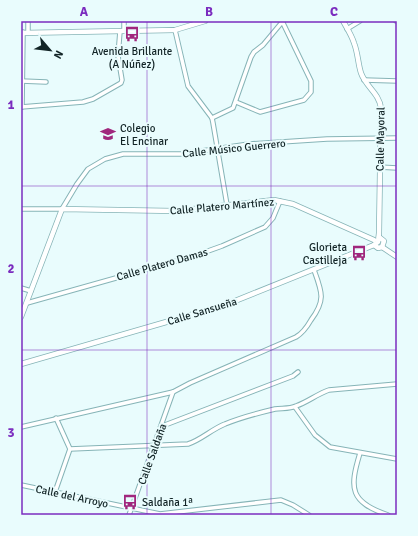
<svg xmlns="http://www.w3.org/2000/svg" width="418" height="536" viewBox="0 0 418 536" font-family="Signika,sans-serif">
  <rect width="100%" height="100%" fill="#e9fcfd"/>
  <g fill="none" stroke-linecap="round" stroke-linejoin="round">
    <g stroke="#86b4b7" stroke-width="5.5">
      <g id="street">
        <path d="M28,21V32"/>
        <path d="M396,21H397"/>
        <path d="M347,29L360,21"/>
        <path d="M175,30L188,86L212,118L213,123L227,205"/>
        <path d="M124,31V21"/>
        <path d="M364,80L397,81"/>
        <path d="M21,81L46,82"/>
        <path d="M236,102L260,112L304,100L311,92V81L282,21"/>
        <path d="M21,107L83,102L93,99L121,83L122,80L118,56L120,31"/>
        <path d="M22,107L23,32"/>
        <path d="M212,118L233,108L251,57L254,52L263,45L283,21"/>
        <path d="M379,167L397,168"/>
        <path d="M21,209H62L77,184L88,169L105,159L123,154H181L249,144L327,139L397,138"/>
        <path d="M21,288L31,291"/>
        <path d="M27,303L194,256L222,246L265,227L273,218L280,201"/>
        <path d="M295,407L315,435L330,447L397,459"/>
        <path d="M162,425H165L293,376L298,372"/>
        <path d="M21,427L173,392L190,383L296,337C303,333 307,327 311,320C326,300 322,292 314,270"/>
        <path d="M70,449L188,444C201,440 212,429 225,424C242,417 258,413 275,409C282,408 290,409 296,406C308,402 317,394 329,390L397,384"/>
        <path d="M360,453C349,489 350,502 388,515"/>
        <path d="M21,485L160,514L281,500L293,505L309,515"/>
        <path d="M55,492L70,449L56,418"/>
        <path d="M129,515L173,392"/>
      </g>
    </g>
    <g stroke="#86b4b7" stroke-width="6">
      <g id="secondary">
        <path d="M21,33L175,30L205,21"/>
        <path d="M374,245L378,248L382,247L384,241L379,237"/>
        <path d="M382,247L397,257"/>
        <path d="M21,317L62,209L175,211L274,200L293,204L374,240"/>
        <path d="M21,364L225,305L374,245L378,242L379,233L381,108C379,93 366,87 361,73C358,64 358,53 354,43C352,36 347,28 343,21"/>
      </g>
    </g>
    <use href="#street" stroke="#fff" stroke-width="3.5"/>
    <use href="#secondary" stroke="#fff" stroke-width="4.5"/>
  </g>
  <path fill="none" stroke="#7b2cbf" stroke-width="1" stroke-opacity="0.55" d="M147,21V515M271,21V515M21,186H397M21,350H397"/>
  <defs>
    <g id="bus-bare" transform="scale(1.2)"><path d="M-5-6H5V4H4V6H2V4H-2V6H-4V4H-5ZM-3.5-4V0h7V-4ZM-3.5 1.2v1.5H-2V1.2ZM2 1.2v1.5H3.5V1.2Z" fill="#a0277d" stroke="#e9fcfd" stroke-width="2.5" paint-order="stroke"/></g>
    <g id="school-bare" transform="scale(1.2)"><path d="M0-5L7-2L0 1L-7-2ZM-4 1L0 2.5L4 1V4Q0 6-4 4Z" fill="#a0277d" stroke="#e9fcfd" stroke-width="2.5" paint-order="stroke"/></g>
  </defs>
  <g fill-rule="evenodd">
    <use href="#bus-bare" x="132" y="34"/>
    <use href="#school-bare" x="108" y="134"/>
    <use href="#bus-bare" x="359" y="253"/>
    <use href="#bus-bare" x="130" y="502"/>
  </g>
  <g text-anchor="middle" stroke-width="4" stroke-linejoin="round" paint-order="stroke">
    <g font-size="11" fill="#122426" stroke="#e9fcfd" text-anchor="start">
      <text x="132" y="55" text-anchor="middle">Avenida Brillante<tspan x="132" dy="13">(A Núñez)</tspan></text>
      <text x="120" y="132">Colegio<tspan x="120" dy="13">El Encinar</tspan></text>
      <text x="347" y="251" text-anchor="end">Glorieta<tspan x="347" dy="13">Castilleja</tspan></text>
      <text x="142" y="506">Saldaña 1ª</text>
    </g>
    <g font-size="11" fill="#122426" stroke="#e9fcfd">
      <text transform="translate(380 139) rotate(-89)" y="4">Calle Mayoral</text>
      <text transform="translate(234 148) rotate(-6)" y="4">Calle Músico Guerrero</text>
      <text transform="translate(222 206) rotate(-5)" y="4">Calle Platero Martínez</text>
      <text transform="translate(162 264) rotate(-16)" y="4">Calle Platero Damas</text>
      <text transform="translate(202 311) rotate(-17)" y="4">Calle Sansueña</text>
      <text transform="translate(152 454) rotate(-70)" y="4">Calle Saldaña</text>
      <text transform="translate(72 496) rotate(12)" y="4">Calle del Arroyo</text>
    </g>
  </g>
  <rect width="418" height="536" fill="none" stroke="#e9fcfd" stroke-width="44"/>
  <g transform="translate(50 50) rotate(118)" stroke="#e9fcfd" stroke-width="3" paint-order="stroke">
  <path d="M0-3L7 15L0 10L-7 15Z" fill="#122426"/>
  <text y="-6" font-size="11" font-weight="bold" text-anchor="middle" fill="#122426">N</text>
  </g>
  <rect x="22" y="22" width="374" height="492" fill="none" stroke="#7b2cbf" stroke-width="1.5"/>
  <g font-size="13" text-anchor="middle" font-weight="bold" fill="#7b2cbf">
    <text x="84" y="16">A</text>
    <text x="209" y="16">B</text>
    <text x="334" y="16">C</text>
    <text x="11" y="109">1</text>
    <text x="11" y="273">2</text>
    <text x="11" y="437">3</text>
  </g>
</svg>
